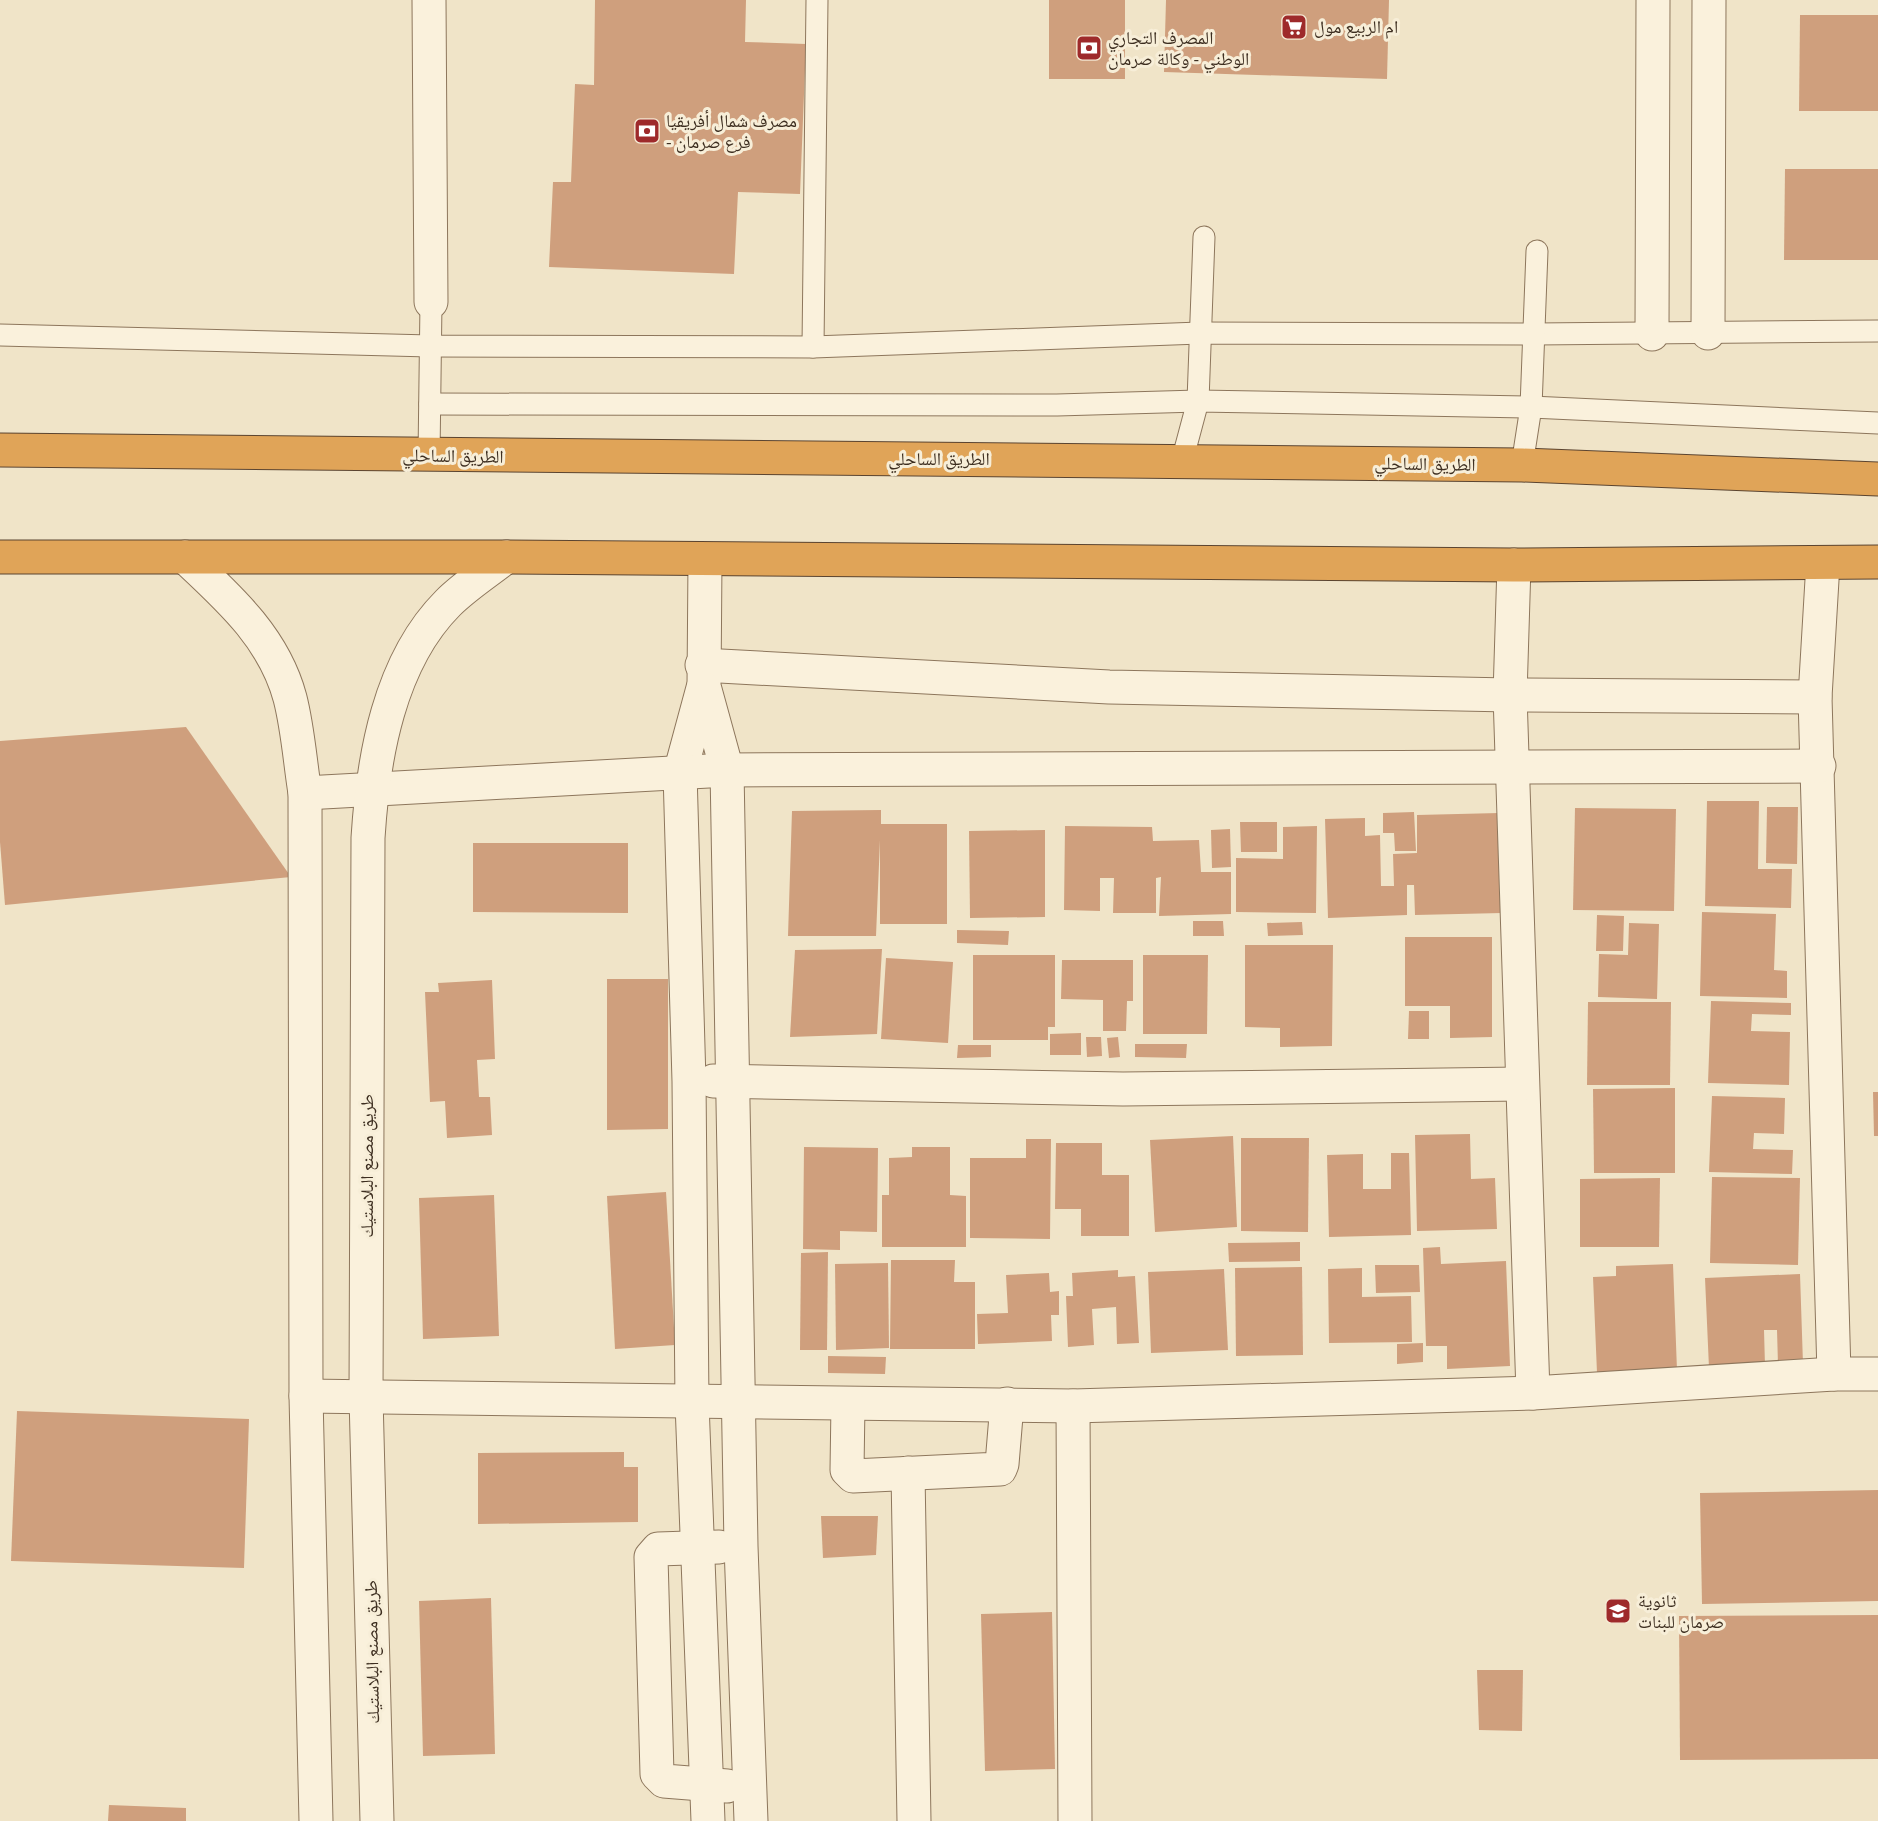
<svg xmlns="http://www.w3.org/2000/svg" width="1878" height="1821" viewBox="0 0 1878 1821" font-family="'Source Serif 4','Noto Naskh Arabic',serif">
  <rect width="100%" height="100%" fill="#f0e4c8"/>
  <g fill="#cf9f7d">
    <path d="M595,0H746L745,42L806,44L800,194L738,192L734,274L549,267L553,182H571L575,84L594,85Z"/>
    <rect x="1049" y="0" width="76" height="79"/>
    <path d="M1166,0H1389L1387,79L1164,72Z"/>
    <path d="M1800,15H1878V111H1799Z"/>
    <path d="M1785,169H1878V260H1784Z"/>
    <path d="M186,727L291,877L5,905L0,842V741Z"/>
    <path d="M1707,801H1759L1758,869H1792L1791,908L1705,906Z"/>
    <path d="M1767,807H1798L1797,864L1766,863Z"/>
    <path d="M1575,808L1676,809L1674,911L1573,910Z"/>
    <path d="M881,810V824H947V924H880V840L876,936H788L792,811Z"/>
    <path d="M1414,812L1416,851H1395L1394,833H1383V813Z"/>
    <path d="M1499,813L1502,913L1415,915L1414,885H1407V915L1328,918L1325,819L1365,818V836L1380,835L1381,886H1394L1393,854L1417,853V815Z"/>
    <path d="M1240,822H1277V852H1241Z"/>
    <path d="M1065,826L1152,827L1153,841L1199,840L1201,872H1231V914L1159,916L1161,877L1156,878V913H1113L1114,878H1100V911L1064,910Z"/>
    <path d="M1317,826L1316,913L1236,912V858L1283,859V827Z"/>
    <path d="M1230,829L1231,867L1212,868L1211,830Z"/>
    <path d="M1045,830V917L970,918L969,831Z"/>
    <path d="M473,843H628V913L473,912Z"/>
    <path d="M1702,912L1776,914L1774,970L1787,971V998L1700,996Z"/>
    <path d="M1597,915L1624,916L1623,951H1596Z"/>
    <path d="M1193,921H1223L1224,936H1193Z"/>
    <path d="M1302,922L1303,935L1268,936L1267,923Z"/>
    <path d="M1629,923L1659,924L1657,999L1598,997L1599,954L1628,955Z"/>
    <path d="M957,930L1009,931L1008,945L957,943Z"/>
    <path d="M1405,937H1492V1037L1450,1038V1006H1405Z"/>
    <path d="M1245,945H1333L1332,1046L1280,1047V1028L1245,1027Z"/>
    <path d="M882,949L877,1034L790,1037L795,950Z"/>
    <path d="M973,955H1055V1027H1048V1040H973Z"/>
    <path d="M1143,955H1208L1207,1034H1143Z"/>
    <path d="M886,958L953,962L948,1043L881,1039Z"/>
    <path d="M1062,960H1133V1001H1127L1126,1031H1103V1000L1061,999Z"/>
    <path d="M607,979H668V1129L607,1130Z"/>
    <path d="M492,980L495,1059L477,1060L479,1097H490L492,1135L447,1138L445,1101L430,1102L425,992H439L438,983Z"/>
    <path d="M1711,1001L1791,1003V1015L1752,1014L1751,1031L1790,1032L1789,1085L1708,1083Z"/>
    <path d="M1588,1002H1671L1670,1085H1587Z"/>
    <path d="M1409,1011H1429V1039H1408Z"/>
    <path d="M1081,1033V1055H1050V1034Z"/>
    <path d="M1086,1037H1101L1102,1056L1087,1057Z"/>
    <path d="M1118,1037L1120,1057L1109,1058L1107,1038Z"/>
    <path d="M1135,1044H1187L1186,1058L1135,1057Z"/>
    <path d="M958,1045H991V1057L957,1058Z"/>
    <path d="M1675,1088V1173H1594L1593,1089Z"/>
    <path d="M1873,1092H1878V1136H1874Z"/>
    <path d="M1712,1096L1785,1098L1784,1134L1754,1133L1753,1149L1793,1150L1792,1174L1709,1172Z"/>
    <path d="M1470,1134L1471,1179L1495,1178L1497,1229L1417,1231L1415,1135Z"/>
    <path d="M1233,1136L1237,1227L1155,1232L1150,1140Z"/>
    <path d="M1241,1138H1309L1308,1232L1241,1231Z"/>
    <path d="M1026,1139H1051L1050,1239L970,1238V1158H1026Z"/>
    <path d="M1056,1143H1102V1175H1129V1236H1081V1209H1055Z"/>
    <path d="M804,1147L878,1148L877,1232L840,1231V1250L803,1249Z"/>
    <path d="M912,1147H950V1195L966,1196V1247H882V1195H889V1158L912,1157Z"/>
    <path d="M1391,1153H1409L1411,1235L1329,1237L1327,1155L1363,1154V1189H1391Z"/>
    <path d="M1712,1177L1800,1178L1798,1265L1710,1263Z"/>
    <path d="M1660,1178L1659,1247H1580V1179Z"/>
    <path d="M666,1192L675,1345L615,1349L607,1196Z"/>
    <path d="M494,1195L499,1336L423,1339L419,1198Z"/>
    <path d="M1300,1242V1261L1229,1262L1228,1243Z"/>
    <path d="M1440,1247L1441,1264L1506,1261L1510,1366L1447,1369V1346H1426L1423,1248Z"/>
    <path d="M828,1252L827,1350H800L801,1253Z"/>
    <path d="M891,1260H955L954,1282H975V1349H890Z"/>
    <path d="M888,1263L889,1348L836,1350L835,1264Z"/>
    <path d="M1673,1264L1677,1370L1597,1373L1593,1277L1616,1276V1266Z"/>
    <path d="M1375,1265H1419L1420,1292L1376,1293Z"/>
    <path d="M1302,1267L1303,1355L1236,1356L1235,1268Z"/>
    <path d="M1362,1268V1297L1411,1296L1412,1342L1329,1343L1328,1269Z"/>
    <path d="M1224,1269L1228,1350L1151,1353L1148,1272Z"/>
    <path d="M1118,1270V1277L1135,1276L1139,1343L1117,1344L1116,1307L1092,1309L1094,1345L1068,1347L1066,1296H1073L1072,1273Z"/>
    <path d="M1049,1273L1050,1292L1059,1291V1315H1051L1052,1341L978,1344L977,1314L1008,1313L1006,1275Z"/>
    <path d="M1800,1274L1803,1364L1778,1365L1777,1330H1764L1765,1366L1709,1368L1705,1278Z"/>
    <path d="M1423,1343V1362L1397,1364V1344Z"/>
    <path d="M828,1356L886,1357L885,1374L828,1373Z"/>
    <path d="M17,1411L249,1419L244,1568L11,1561Z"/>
    <path d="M624,1452V1467H638V1522L478,1524V1453Z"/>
    <path d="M1878,1490V1601L1702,1604L1700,1493Z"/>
    <path d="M821,1516H878L876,1555L823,1558Z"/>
    <path d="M491,1598L495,1754L423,1756L419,1601Z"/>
    <path d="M1052,1612L1055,1769L985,1771L981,1614Z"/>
    <path d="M1878,1615V1759L1680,1760L1679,1616Z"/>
    <path d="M1477,1670H1523L1522,1731L1479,1730Z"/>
    <path d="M109,1805L186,1808V1821H108Z"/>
  </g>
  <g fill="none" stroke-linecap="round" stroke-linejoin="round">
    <g stroke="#8d765c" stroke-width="23">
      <g id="lane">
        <path d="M0,335L430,346L813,347L1200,333L1535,334L1878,331"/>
        <path d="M813,347L817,0"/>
        <path d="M430,404L1057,405L1198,401L1531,407L1878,423"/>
        <path d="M429,456L431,302"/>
        <path d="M1182,461L1198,401L1204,237"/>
        <path d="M1522,465L1531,407L1537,251"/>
      </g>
    </g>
    <g stroke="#8d765c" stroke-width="35">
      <g id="street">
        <path d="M429,0L431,302"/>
        <path d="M1708,333L1709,0"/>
        <path d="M1652,334L1653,0"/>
        <path d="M185,557C229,598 274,638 290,698C298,729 300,762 305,793L306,1396L316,1821"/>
        <path d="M705,560L704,686L727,770L741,1546L751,1821"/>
        <path d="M1823,563L1815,697L1834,1374"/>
        <path d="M1514,565L1510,695L1533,1393"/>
        <path d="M702,665L1109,687L1510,695L1815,697"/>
        <path d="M703,688L680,773L689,1081L692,1403L708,1821"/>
        <path d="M305,793L727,770L1819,766"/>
        <path d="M713,1081L1123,1089L1521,1084"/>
        <path d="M306,1396L1073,1406L1533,1393L1834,1374H1878"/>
        <path d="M848,1404L847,1470L853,1476L1000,1469L1002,1464L1007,1404"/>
        <path d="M1073,1406L1075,1821"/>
        <path d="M908,1473L914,1821"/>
        <path d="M719,1547L658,1549L651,1557L657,1774L664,1781L727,1786"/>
        <path d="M377,1821L366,1397L368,838C373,758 389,662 448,603C465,586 487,572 506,557"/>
      </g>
    </g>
    <g stroke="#5b4430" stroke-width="35">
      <g id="highway">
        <path d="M0,450L1522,465L1878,479"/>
        <path d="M0,557H506L1514,565L1878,562"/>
      </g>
    </g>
    <use href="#lane" stroke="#faf1dc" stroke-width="21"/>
    <use href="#street" stroke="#faf1dc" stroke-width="33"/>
    <use href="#highway" stroke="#e0a458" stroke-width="33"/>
  </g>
  <defs>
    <g id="supermarket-square" transform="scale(1.35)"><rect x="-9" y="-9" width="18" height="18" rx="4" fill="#9e2a2b" stroke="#f7eed8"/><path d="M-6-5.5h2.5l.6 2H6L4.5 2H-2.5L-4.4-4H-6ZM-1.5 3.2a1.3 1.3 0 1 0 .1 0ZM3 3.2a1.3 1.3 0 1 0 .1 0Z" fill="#fff"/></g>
    <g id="bank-square" transform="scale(1.35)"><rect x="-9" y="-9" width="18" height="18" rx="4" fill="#9e2a2b" stroke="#f7eed8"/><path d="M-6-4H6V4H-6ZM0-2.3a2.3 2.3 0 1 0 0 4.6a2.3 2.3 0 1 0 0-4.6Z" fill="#fff"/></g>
    <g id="school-square" transform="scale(1.35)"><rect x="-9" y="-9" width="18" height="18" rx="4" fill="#9e2a2b" stroke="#f7eed8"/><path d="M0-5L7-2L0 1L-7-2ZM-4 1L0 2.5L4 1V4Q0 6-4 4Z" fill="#fff"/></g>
  </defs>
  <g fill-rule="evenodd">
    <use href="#supermarket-square" x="1294" y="27"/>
    <use href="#bank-square" x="1089" y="48"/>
    <use href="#bank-square" x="647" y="131"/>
    <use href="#school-square" x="1618" y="1611"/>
  </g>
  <g text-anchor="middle" stroke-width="6" stroke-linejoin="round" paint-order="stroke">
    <g font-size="18" fill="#3d2e20" stroke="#f7eed8" text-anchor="start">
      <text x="1314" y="33">ام الربيع مول</text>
      <text x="1108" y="44">المصرف التجاري<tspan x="1108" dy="21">الوطني - وكالة صرمان</tspan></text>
      <text x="666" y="127">مصرف شمال أفريقيا<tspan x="666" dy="21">- فرع صرمان</tspan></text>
      <text x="1638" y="1607">ثانوية<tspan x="1638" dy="21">صرمان للبنات</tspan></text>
    </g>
    <g font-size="18" fill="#3d2e20" stroke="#f7eed8">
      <text transform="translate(453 456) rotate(1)" y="6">الطريق الساحلي</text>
      <text x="939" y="465">الطريق الساحلي</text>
      <text transform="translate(1425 464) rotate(1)" y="6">الطريق الساحلي</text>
      <text transform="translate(367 1166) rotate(-90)" y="6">طريق مصنع البلاستيك</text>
      <text transform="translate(372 1652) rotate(-91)" y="6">طريق مصنع البلاستيك</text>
    </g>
  </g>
</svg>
